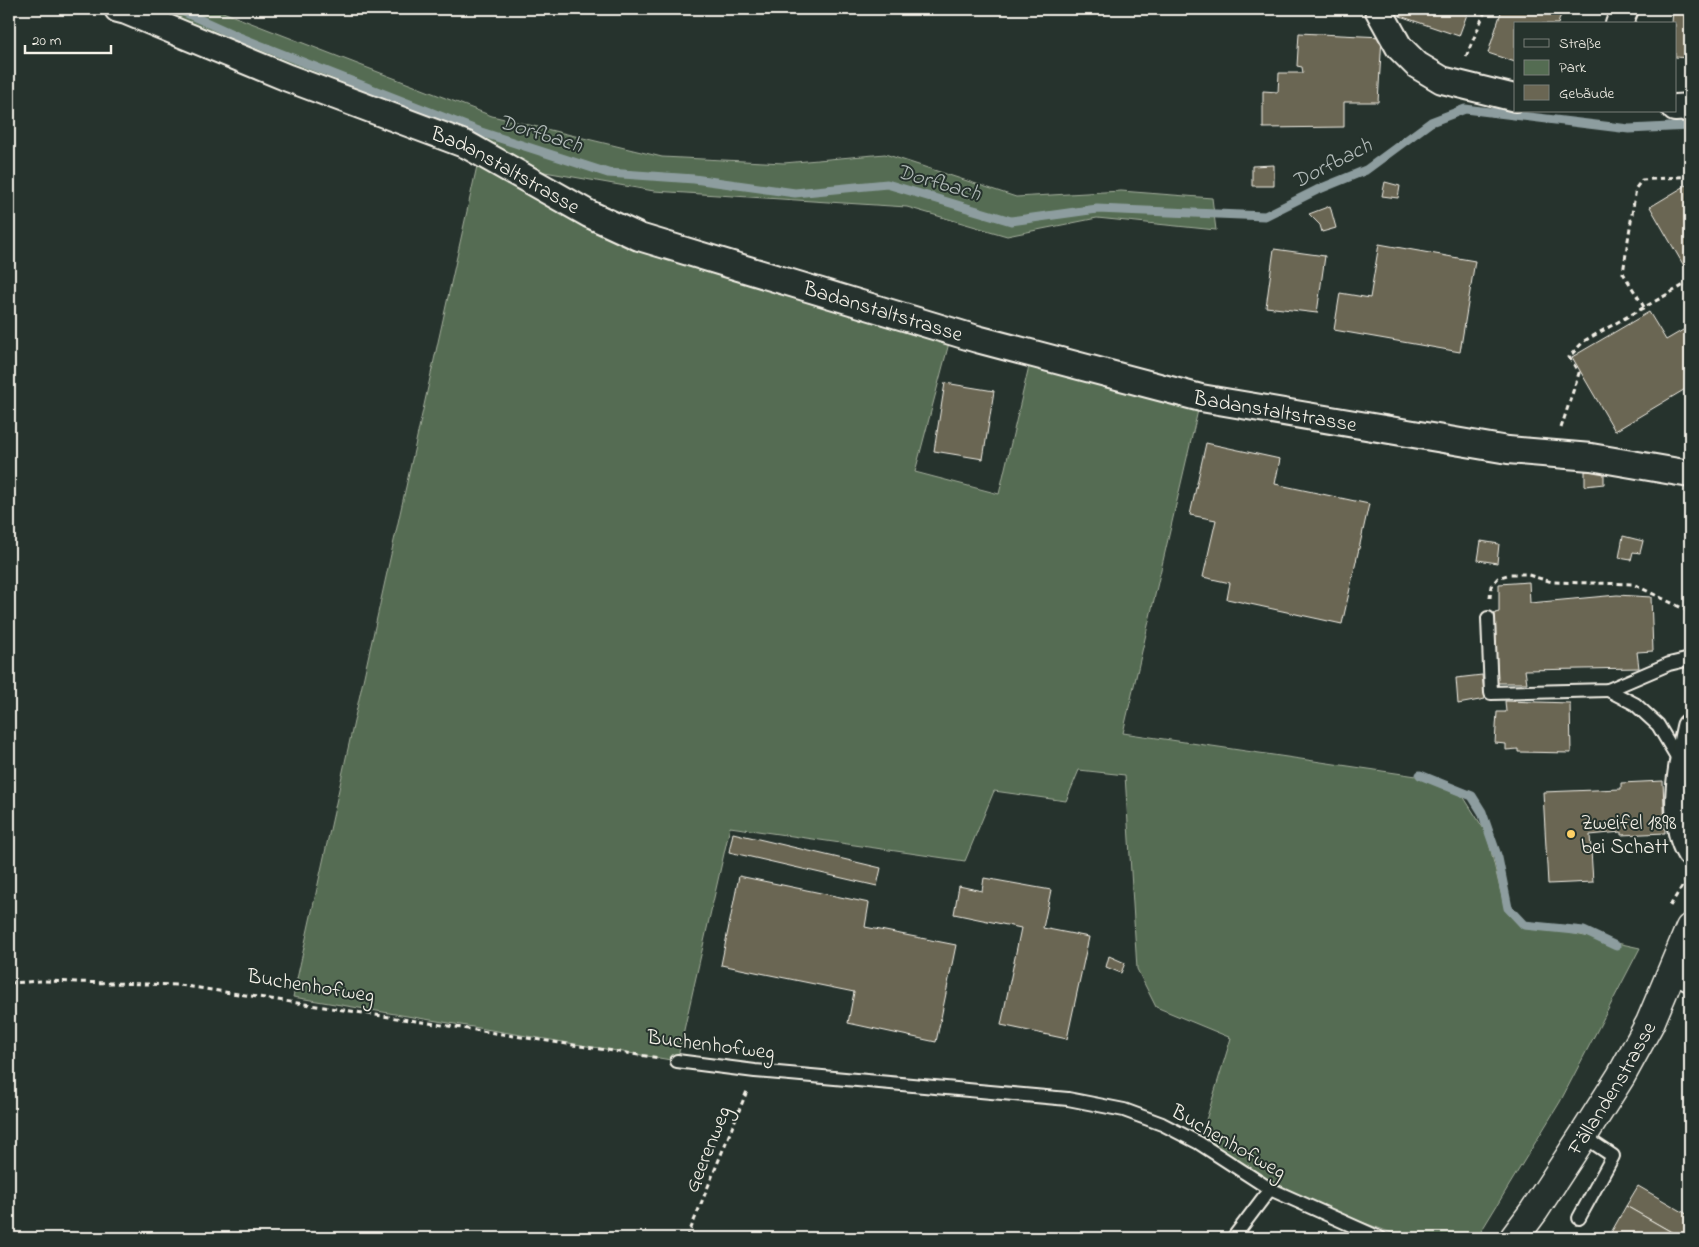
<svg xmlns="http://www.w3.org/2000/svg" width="1699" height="1247" viewBox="0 0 1699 1247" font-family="'Indie Flower',sans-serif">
  <rect width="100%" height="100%" fill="#26332d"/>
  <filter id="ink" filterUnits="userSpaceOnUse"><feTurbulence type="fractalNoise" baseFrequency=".02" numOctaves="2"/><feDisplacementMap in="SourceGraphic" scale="10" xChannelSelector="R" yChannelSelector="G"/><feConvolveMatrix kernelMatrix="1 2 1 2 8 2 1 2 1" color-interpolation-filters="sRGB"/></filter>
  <g filter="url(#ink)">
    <g fill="#546c52" stroke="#a4ae9d">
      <path d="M132,9H215L492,116L662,157L784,163L885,154L1016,197L1121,191L1212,198L1216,230L1097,218L1007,236L907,207L654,191L539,171Z"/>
      <path d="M477,166L555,210L640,251L949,343L915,472L999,494L1029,366L1199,406L1123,733L1430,778L1463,796L1487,834L1501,893L1515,921L1640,948L1560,1102L1477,1238H1406L1270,1189L1199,1143L1231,1038L1156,1007L1137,969L1125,775L1079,770L1066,801L994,791L965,861L730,827L677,1061L293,997Z"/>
    </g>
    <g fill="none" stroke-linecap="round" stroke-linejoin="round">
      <g stroke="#8d9d9f" stroke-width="9">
        <path d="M177,9L239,37L481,132L608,173L694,179L795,193L887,184L1011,221L1097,209L1265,216L1317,190L1366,170L1431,122L1465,109L1629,129L1690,126"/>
        <path d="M1420,775L1472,796L1482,812L1498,858L1508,908L1524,925L1584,931L1616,946"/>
      </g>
    </g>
    <g fill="#6a6653" stroke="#f4f1e8">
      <path d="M1403,9H1469L1459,36L1400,16Z"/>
      <path d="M1502,9H1543L1561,14L1558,24H1515V62L1488,53Z"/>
      <path d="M1673,9H1690V58L1675,57V24H1672Z"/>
      <path d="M1299,33L1382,37L1378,102H1344V127L1263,128V91L1278,92L1279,73H1303L1302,67L1297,66Z"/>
      <path d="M1274,165V186H1252V166Z"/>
      <path d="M1385,182L1400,186L1398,198L1382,196Z"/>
      <path d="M1690,183V263L1684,266L1650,207Z"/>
      <path d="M1330,206L1336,228L1322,232L1320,225L1309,214Z"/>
      <path d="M1379,244L1475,261L1460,352L1334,330L1340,293L1370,298Z"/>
      <path d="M1274,249L1325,256L1317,313L1266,307Z"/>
      <path d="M1649,312L1666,340L1690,326V395L1687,388L1615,431L1572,357Z"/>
      <path d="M945,383L994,391L983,459L934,451Z"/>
      <path d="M1206,443L1280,459L1275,484L1369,504L1342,624L1227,599L1230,583L1203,577L1216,520L1190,515Z"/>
      <path d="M1604,470V484L1585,486V471Z"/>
      <path d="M1623,536L1643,541L1640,553L1633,552L1631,560L1619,558Z"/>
      <path d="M1481,541L1499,544L1497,563L1478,560Z"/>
      <path d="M1529,582L1530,603L1617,595L1651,597L1653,651L1637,652L1639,668L1525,670L1527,683H1496L1495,613L1499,612V584Z"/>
      <path d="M1482,675L1485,699L1458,704L1456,678Z"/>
      <path d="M1505,701L1570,703L1571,753L1518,752V749L1506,750V744L1495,743L1497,712H1506Z"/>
      <path d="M1663,781L1665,833L1621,835V832L1590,835L1593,882L1548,884L1543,792L1621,789V783Z"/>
      <path d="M733,833L881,868L877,886L729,852Z"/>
      <path d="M739,876L869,903L865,927L956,945L936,1042L848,1023L854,992L721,965Z"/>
      <path d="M984,878L1051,890L1043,928L1089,937L1067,1039L1001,1025L1021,928L954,914L959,886L982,891Z"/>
      <path d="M1109,956L1125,963L1121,973L1106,967Z"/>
      <path d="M1638,1186L1690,1216V1238H1682L1626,1206Z"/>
      <path d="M1626,1206L1682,1238H1608Z"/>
    </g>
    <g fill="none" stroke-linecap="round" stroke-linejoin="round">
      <g stroke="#f4f1e8" stroke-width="16">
        <g id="lane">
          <path d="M1488,618L1491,693L1608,690L1669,664L1690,659"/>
          <path d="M1608,690L1635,704L1658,725L1680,762"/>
          <path d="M677,1061L755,1071L1068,1099L1124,1110L1162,1124L1199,1143L1270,1189L1380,1238"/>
          <path d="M1579,1218L1613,1156L1583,1136"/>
          <path d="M1233,1238L1270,1189"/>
        </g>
      </g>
      <g stroke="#f4f1e8" stroke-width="30">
        <g id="street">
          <path id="s1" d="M118,9L126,11L288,78L467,145L589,214L639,237L977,339L1201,398L1508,450L1591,457L1690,474"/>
          <path d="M1378,9L1399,47L1417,65L1442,80L1515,98"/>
          <path d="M1619,24L1625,9"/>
          <path d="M1675,108L1690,107"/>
          <path d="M1690,727C1682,763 1670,820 1690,853"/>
          <path d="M1674,970L1690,978"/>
        </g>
      </g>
      <g stroke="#f4f1e8" stroke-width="31">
        <g id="secondary">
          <path id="s2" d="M1514,1238L1534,1211L1583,1136L1621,1076L1650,1023L1690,928"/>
        </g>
      </g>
      <g stroke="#f4f1e8" stroke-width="3" stroke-dasharray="5 4" stroke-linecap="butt">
        <path d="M1466,57L1486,9"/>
        <path d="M1644,307L1623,273L1636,188L1642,180L1690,176"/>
        <path d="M1561,428L1579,373L1569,357L1584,341L1684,285H1690"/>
        <path d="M1490,598L1491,586L1498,578L1510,574H1525L1552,582L1633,584L1690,612"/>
        <path d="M1670,906L1686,880"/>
        <path d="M9,983L42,981L179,985L659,1058"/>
        <path d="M687,1238L747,1091"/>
      </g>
      <use href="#lane" stroke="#26332d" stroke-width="12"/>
      <use href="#street" stroke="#26332d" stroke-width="26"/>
      <use href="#secondary" stroke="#26332d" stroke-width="28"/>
    </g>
  </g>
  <circle fill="#ffd166" stroke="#26332d" stroke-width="2" cx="1571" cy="834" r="5"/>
  <g text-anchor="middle" stroke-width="4" stroke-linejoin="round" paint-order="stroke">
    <g font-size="21" fill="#f4f1e8" stroke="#26332d">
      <text dy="7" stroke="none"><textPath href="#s1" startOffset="420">Badanstaltstrasse</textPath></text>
      <text dy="7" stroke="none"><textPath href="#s1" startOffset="825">Badanstaltstrasse</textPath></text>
      <text dy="7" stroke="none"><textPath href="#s1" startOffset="1230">Badanstaltstrasse</textPath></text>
      <text transform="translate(311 985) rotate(9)" y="7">Buchenhofweg</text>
      <text transform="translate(711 1044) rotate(7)" y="7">Buchenhofweg</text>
      <text dy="7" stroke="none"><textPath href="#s2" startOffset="179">Fällandenstrasse</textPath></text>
      <text transform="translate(1229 1141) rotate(30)" y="7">Buchenhofweg</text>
      <text transform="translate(707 1149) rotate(-68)" y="7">Geerenweg</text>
    </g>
    <g font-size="21" fill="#f4f1e8" stroke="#26332d" text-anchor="start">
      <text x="1581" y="829">Zweifel 1898<tspan x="1581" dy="24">bei Schatt</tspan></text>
    </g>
    <g font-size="22" font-style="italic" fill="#b0b9b7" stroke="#26332d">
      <text transform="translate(541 132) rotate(17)" y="8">Dorfbach</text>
      <text transform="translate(1331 162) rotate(-27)" y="8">Dorfbach</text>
      <text transform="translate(939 181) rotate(16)" y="8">Dorfbach</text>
    </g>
  </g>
  <rect width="1699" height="1247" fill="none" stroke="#26332d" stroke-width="30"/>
  <rect x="15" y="15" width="1669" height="1217" fill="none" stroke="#f4f1e8" stroke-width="2" filter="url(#ink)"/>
  <rect x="1514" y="22" width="162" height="90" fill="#26332d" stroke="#787f78"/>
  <rect x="1524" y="39" width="25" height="8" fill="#26332d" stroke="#787f78"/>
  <text x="1559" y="48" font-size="15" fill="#f4f1e8">Straße</text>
  <rect x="1524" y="60" width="25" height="15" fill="#546c52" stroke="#787f78"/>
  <text x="1559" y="72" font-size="15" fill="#f4f1e8">Park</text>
  <rect x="1524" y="85" width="25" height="15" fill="#6a6653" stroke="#787f78"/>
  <text x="1559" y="98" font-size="15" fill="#f4f1e8">Gebäude</text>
  <path d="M25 45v8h86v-8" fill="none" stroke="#f4f1e8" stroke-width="2.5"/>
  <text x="32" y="45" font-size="15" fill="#f4f1e8" stroke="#26332d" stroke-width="4" paint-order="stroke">20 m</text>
</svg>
